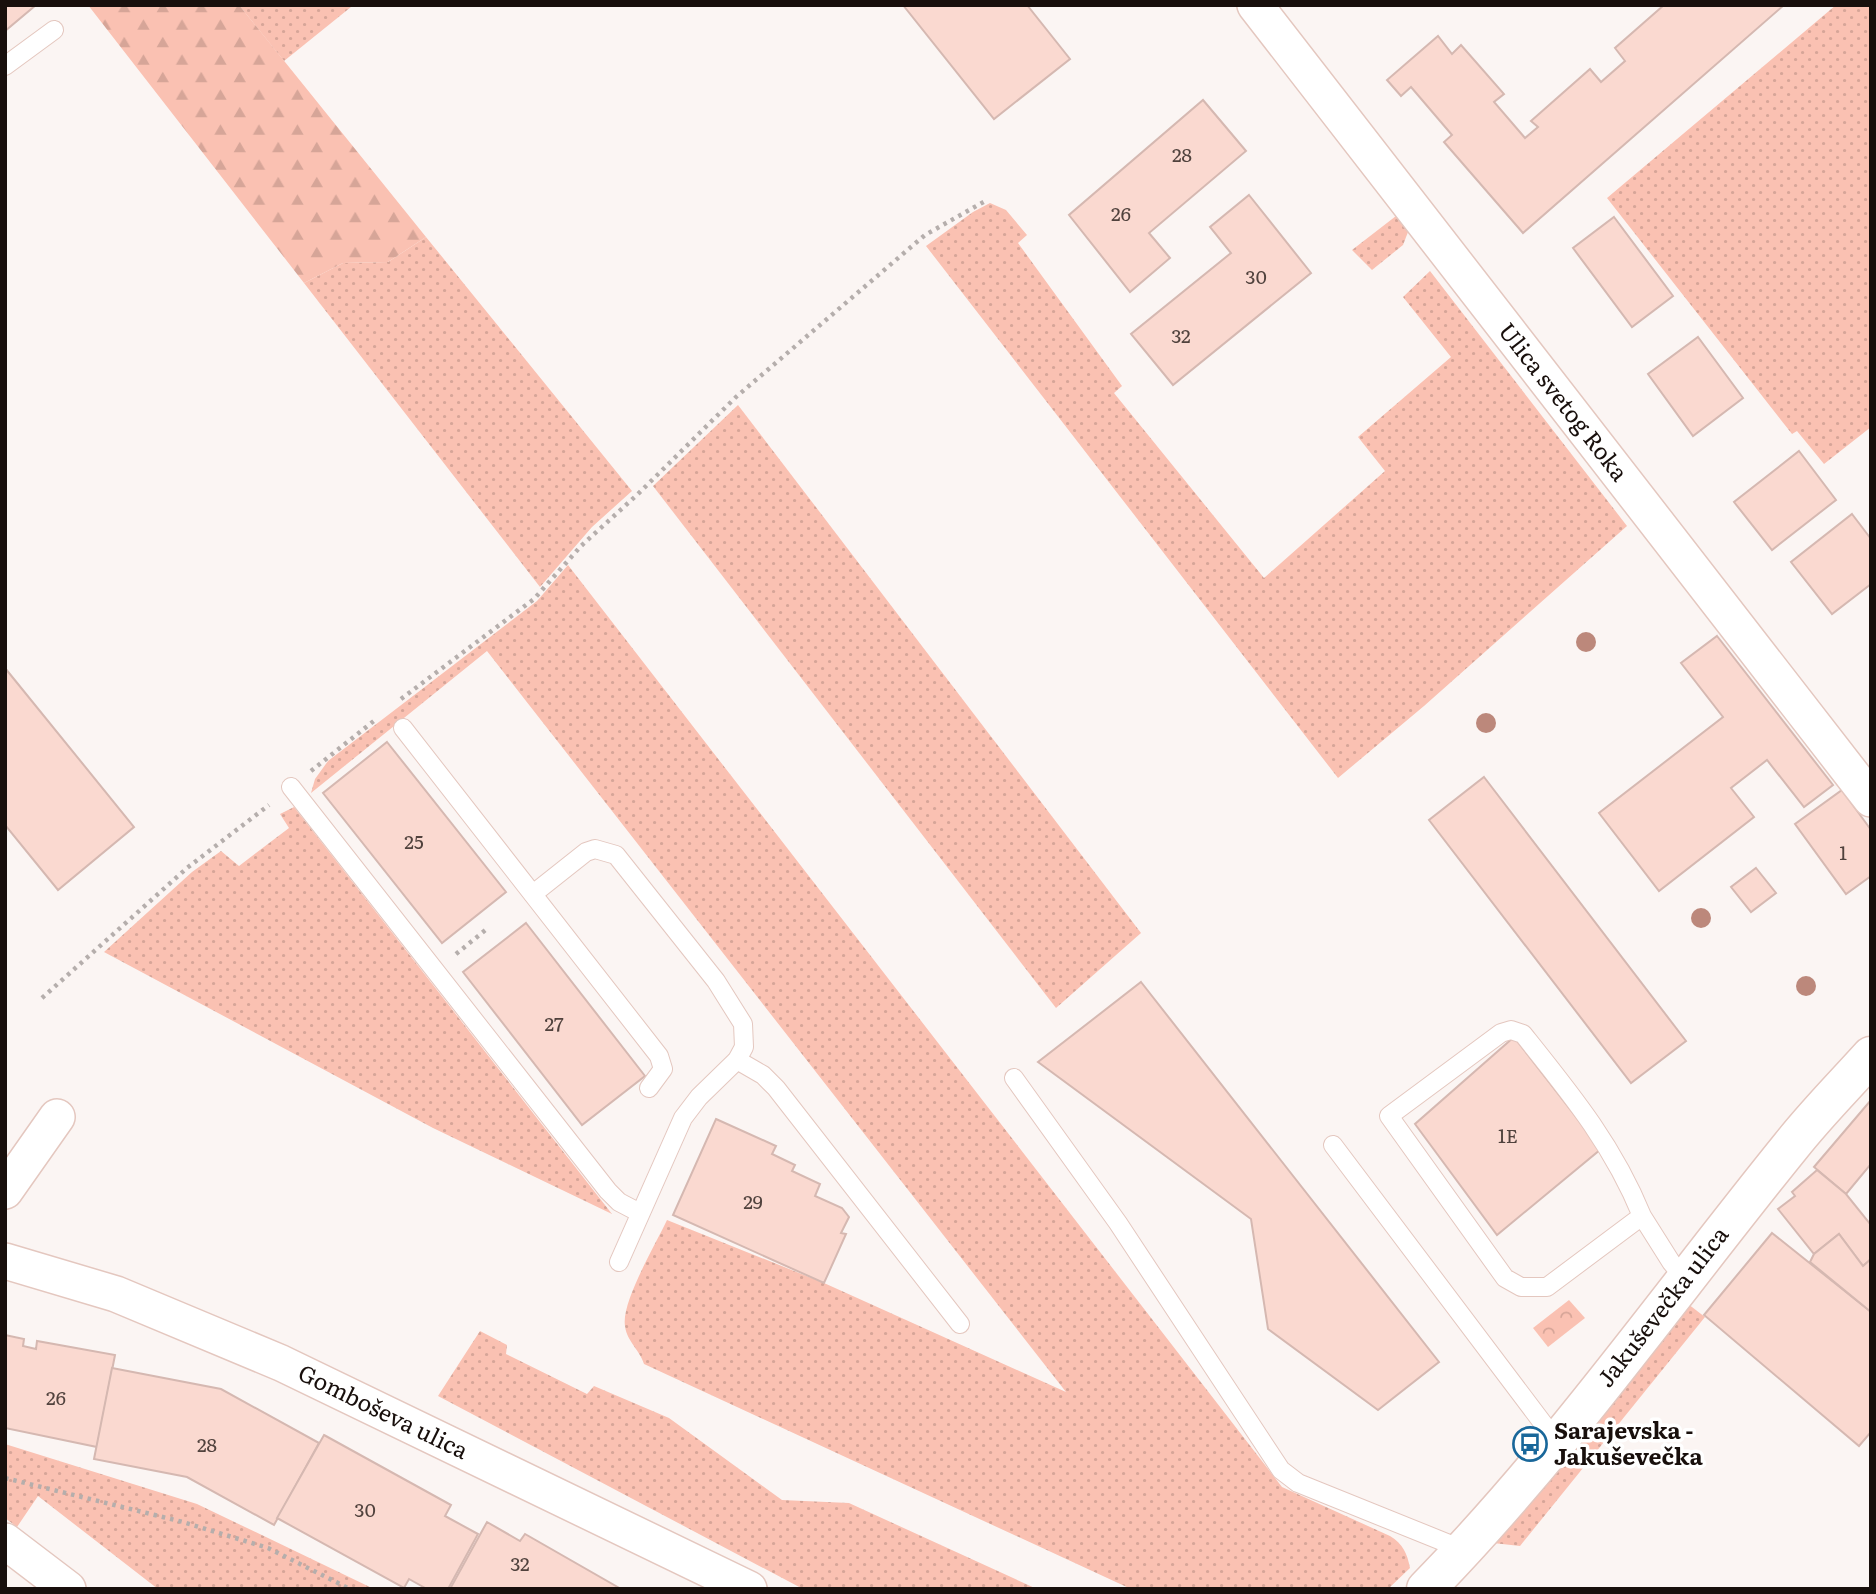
<svg xmlns="http://www.w3.org/2000/svg" width="1876" height="1594" viewBox="0 0 1876 1594" font-family="Literata,serif">
  <defs>
    <pattern id="grass-dots" width="8" height="8" patternUnits="userSpaceOnUse" patternTransform="scale(1.75)"><rect width="8" height="8" fill="#fac1b2"/><path d="M2 2h.1M6 6h.1" fill="none" stroke="#d6a598" stroke-width="1.8" stroke-linecap="round"/></pattern>
    <pattern id="forest-firs" width="22" height="20" patternUnits="userSpaceOnUse" patternTransform="scale(1.75)"><rect width="22" height="20" fill="#fac1b2"/><path d="M5 1l3.5 6h-7zM16 11l3.5 6h-7z" fill="#d6a598"/></pattern>
    <pattern id="park-crowns" width="20" height="18" patternUnits="userSpaceOnUse" patternTransform="scale(1.75)"><rect width="20" height="18" fill="#fac1b2"/><path d="M2 6a3 3 0 1 1 6 0M12 15a3 3 0 1 1 6 0" fill="none" stroke="#d6a598"/></pattern>
  </defs>
  <rect width="100%" height="100%" fill="#fbf5f3"/>
  <g fill="url(#grass-dots)">
    <path d="M239,5H349L351,7L284,61Z"/>
    <path d="M1836,5H1871V427L1824,464L1797,431L1792,434L1607,198Z"/>
    <path d="M990,203L1006,210L1027,235L1018,243L1122,386L1114,393L1264,578L1385,471L1358,437L1451,357L1403,297L1430,271L1627,526L1424,706L1338,778L926,246L973,212Z"/>
    <path d="M1396,216L1408,232L1403,245L1372,270L1352,250Z"/>
    <path d="M426,237L632,491L592,527L540,587L304,283L343,263L388,262Z"/>
    <path d="M738,405L1141,933L1056,1008L653,486Z"/>
    <path d="M568,565L1282,1487L1390,1536C1403,1544 1407,1553 1410,1568L1388,1589H1131L644,1364C640,1350 627,1342 625,1326C621,1302 656,1244 667,1220L824,1283L1066,1392L487,651L311,793L315,779L328,761L537,601Z"/>
    <path d="M294,807L612,1214L433,1128L104,952L192,872L221,851L239,866L289,828L280,814Z"/>
    <path d="M1688,1304L1705,1317L1520,1546L1493,1543Z"/>
    <path d="M480,1331L507,1345L506,1354L587,1394L594,1386L669,1418L782,1500L849,1503L1037,1589H803L438,1396Z"/>
    <path d="M5,1444L197,1504L374,1589H158L38,1496L17,1527L5,1518Z"/>
  </g>
  <path fill="url(#forest-firs)" d="M88,5H239L426,237L388,262L343,263L304,283Z"/>
  <path fill="url(#park-crowns)" d="M1569,1300L1585,1318L1548,1347L1533,1328Z"/>
  <g fill="#fad9d0" stroke="#d5b8b1" stroke-width="2">
    <path d="M5,5H36L5,31Z"/>
    <path d="M903,5H1027L1070,59L994,119Z"/>
    <path d="M1664,5H1784L1523,233L1444,142L1452,135L1411,87L1401,96L1387,80L1438,36L1452,54L1461,45L1504,94L1494,102L1525,138L1538,127L1531,121L1590,69L1601,82L1625,61L1615,48Z"/>
    <path d="M1203,100L1246,151L1149,233L1170,258L1130,292L1069,215Z"/>
    <path d="M1249,195L1311,273L1173,385L1131,334L1231,253L1210,227Z"/>
    <path d="M1614,217L1673,296L1632,327L1573,248Z"/>
    <path d="M1698,337L1743,398L1693,436L1648,374Z"/>
    <path d="M1799,451L1836,500L1772,550L1734,502Z"/>
    <path d="M1852,514L1871,539V584L1832,614L1791,562Z"/>
    <path d="M1717,636L1833,785L1804,807L1767,760L1731,788L1754,817L1659,891L1599,813L1723,717L1681,663Z"/>
    <path d="M5,668L134,827L58,890L5,825Z"/>
    <path d="M387,742L506,892L442,943L323,793Z"/>
    <path d="M1484,777L1686,1041L1631,1083L1429,820Z"/>
    <path d="M1842,790L1871,830V876L1846,894L1795,824Z"/>
    <path d="M1756,868L1776,893L1751,912L1731,887Z"/>
    <path d="M526,923L645,1076L582,1125L463,972Z"/>
    <path d="M1141,982L1439,1362L1378,1410L1268,1329L1251,1219L1038,1062Z"/>
    <path d="M1514,1037L1601,1149L1497,1235L1415,1124Z"/>
    <path d="M1871,1100V1164L1846,1194L1814,1167Z"/>
    <path d="M716,1119L776,1146L772,1154L795,1165L792,1171L820,1184L815,1196L842,1208L849,1217L841,1233L846,1234L824,1283L673,1215Z"/>
    <path d="M1817,1170L1846,1194L1871,1225V1259L1863,1266L1839,1234L1814,1254L1778,1209L1795,1196L1792,1192Z"/>
    <path d="M1772,1233L1871,1312V1432L1859,1446L1704,1315Z"/>
    <path d="M1839,1234L1863,1266L1871,1259V1312L1810,1262L1814,1254Z"/>
    <path d="M5,1335L24,1339L23,1346L36,1349L37,1341L115,1355L97,1447L5,1428Z"/>
    <path d="M112,1368L221,1389L319,1443L274,1525L187,1477L94,1459Z"/>
    <path d="M324,1435L451,1505L445,1516L478,1534L448,1589H427L409,1579L404,1588L277,1518Z"/>
    <path d="M487,1522L520,1541L525,1534L621,1589H450Z"/>
  </g>
  <g fill="none" stroke-linecap="round" stroke-linejoin="round">
    <g stroke="#e4c7bf" stroke-width="20">
      <g id="service">
        <path d="M5,66L54,30"/>
        <path d="M403,728L659,1056L663,1069L649,1088"/>
        <path d="M291,787L608,1191L619,1202L640,1213"/>
        <path d="M533,894L586,852L595,849L616,855L716,981L743,1024L744,1047L737,1060L699,1097L683,1118L619,1262"/>
        <path d="M737,1060L763,1075L776,1088L960,1324"/>
        <path d="M1014,1078L1118,1223L1281,1470L1298,1483L1464,1550"/>
        <path d="M1333,1145L1557,1442"/>
        <path d="M1642,1216C1613,1145 1571,1094 1523,1034L1511,1030L1501,1033L1389,1116L1505,1278L1521,1287H1547L1642,1216L1671,1262L1686,1280"/>
      </g>
    </g>
    <g stroke="#e4c7bf" stroke-width="38">
      <g id="minor">
        <path d="M1255,5L1871,799"/>
        <path d="M5,1191L57,1117"/>
        <path d="M5,1261L116,1294L281,1363L749,1589"/>
        <path d="M5,1541L68,1589"/>
      </g>
    </g>
    <g stroke="#e4c7bf" stroke-width="41">
      <path id="secondary" d="M1426,1589C1560,1452 1670,1295 1790,1147C1815,1115 1844,1086 1871,1056"/>
    </g>
    <g stroke="#b5aeac" stroke-width="4.5" stroke-dasharray="3.5 5" stroke-linecap="butt">
      <path d="M401,699L534,599L581,546L638,494L736,397L925,235L987,200"/>
      <path d="M311,771L375,720"/>
      <path d="M456,954L488,928"/>
      <path d="M42,998L187,868L269,805"/>
      <path d="M5,1478L183,1522L268,1548L350,1589"/>
    </g>
    <use href="#service" stroke="#fff" stroke-width="18"/>
    <use href="#minor" stroke="#fff" stroke-width="35"/>
    <use href="#secondary" stroke="#fff" stroke-width="38"/>
  </g>
  <g fill="#bc887b">
    <circle cx="1586" cy="642" r="10"/>
    <circle cx="1486" cy="723" r="10"/>
    <circle cx="1701" cy="918" r="10"/>
    <circle cx="1806" cy="986" r="10"/>
  </g>
  <defs>
    <g id="bus-ring" transform="scale(1.75)"><circle r="9.5" fill="#fff" stroke="#19679a" stroke-width="1.5"/><path d="M-5-6H5V4H4V6H2V4H-2V6H-4V4H-5ZM-3.5-4V0h7V-4ZM-3.5 1.2v1.5H-2V1.2ZM2 1.2v1.5H3.5V1.2Z" fill="#19679a"/></g>
  </defs>
  <g fill-rule="evenodd">
    <use href="#bus-ring" x="1530" y="1444"/>
  </g>
  <g text-anchor="middle" stroke-width="7" stroke-linejoin="round" paint-order="stroke">
    <g font-size="19" fill="#50423d">
      <text x="1182" y="162">28</text>
      <text x="1121" y="221">26</text>
      <text x="1256" y="284">30</text>
      <text x="1181" y="343">32</text>
      <text x="414" y="849">25</text>
      <text x="1843" y="860">1</text>
      <text x="554" y="1031">27</text>
      <text x="1508" y="1143">1E</text>
      <text x="753" y="1209">29</text>
      <text x="56" y="1405">26</text>
      <text x="207" y="1452">28</text>
      <text x="365" y="1517">30</text>
      <text x="520" y="1571">32</text>
    </g>
    <g font-size="23" fill="#180f0c" stroke="#fff">
      <text transform="translate(1563 402) rotate(52)" y="8">Ulica svetog Roka</text>
      <text transform="translate(1663 1307) rotate(-52)" y="8">Jakuševečka ulica</text>
      <text transform="translate(383 1412) rotate(26)" y="8">Gomboševa ulica</text>
    </g>
    <g font-size="23" font-weight="bold" fill="#180f0c" stroke="#fff" text-anchor="start">
      <text x="1554" y="1439">Sarajevska -<tspan x="1554" dy="26">Jakuševečka</tspan></text>
    </g>
  </g>
  <rect width="1876" height="1594" fill="none" stroke="#180f0c" stroke-width="14"/>
</svg>
